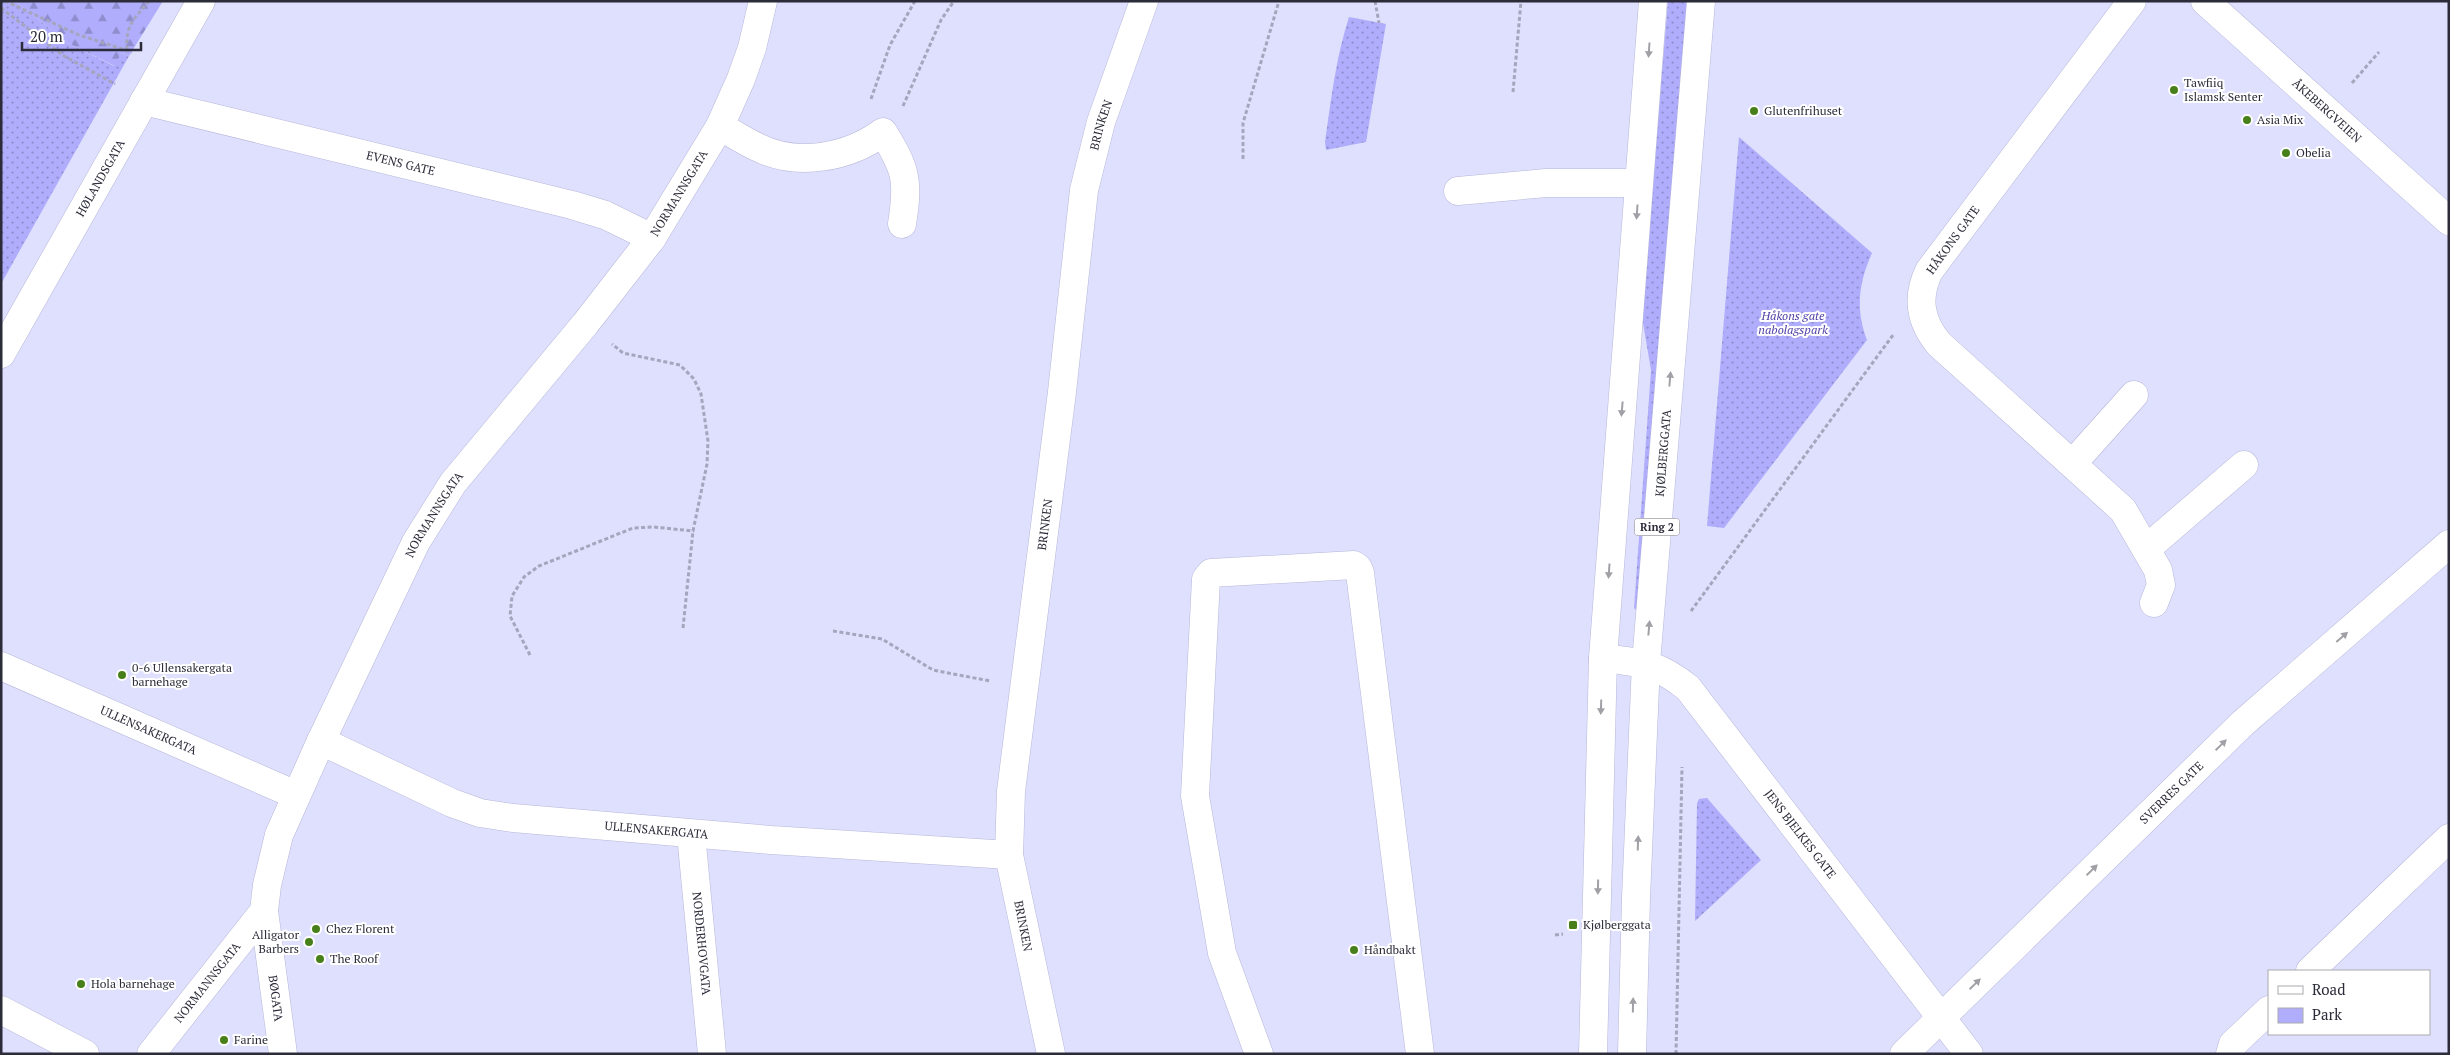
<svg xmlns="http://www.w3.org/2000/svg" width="2450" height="1055" viewBox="0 0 2450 1055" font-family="'PT Serif',serif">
  <defs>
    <pattern id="green-dots" width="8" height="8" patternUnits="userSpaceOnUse" patternTransform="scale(1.25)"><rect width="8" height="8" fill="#b0adfc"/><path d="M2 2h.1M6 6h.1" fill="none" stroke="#8f8dcd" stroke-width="1.8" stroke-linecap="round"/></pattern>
    <pattern id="forest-firs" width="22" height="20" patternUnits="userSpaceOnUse" patternTransform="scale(1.25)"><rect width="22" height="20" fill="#b0adfc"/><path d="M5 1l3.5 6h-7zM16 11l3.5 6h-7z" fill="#8f8dcd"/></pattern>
  </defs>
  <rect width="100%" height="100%" fill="#dfe0fd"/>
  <g fill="url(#green-dots)">
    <path d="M1,1H15L68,43L114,66L121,53L129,56L1,284Z"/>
    <path d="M1668,1H1690L1637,611L1634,608L1651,370L1643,323L1642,306Z"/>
    <path d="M1349,17L1386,24L1366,142L1326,150L1325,142C1331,100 1336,57 1349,17Z"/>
    <path d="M1739,137L1872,253C1859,282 1855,309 1867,340L1724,528L1707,526Z"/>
    <path d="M1707,798L1761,860L1695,921L1697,803L1699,799Z"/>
  </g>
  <path fill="url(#forest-firs)" d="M15,1H163L129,56L121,53L115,66L68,43Z"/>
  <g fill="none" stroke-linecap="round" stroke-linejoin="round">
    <g stroke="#b6b7da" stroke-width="29">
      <g id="minor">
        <path d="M2132,1L1929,271C1916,298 1920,321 1939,344L2123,510L2158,570L2161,585L2154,603"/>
        <path id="s1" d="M2205,1L2449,221"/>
        <path id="s2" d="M144,101L572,205L605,215L652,238"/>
        <path d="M720,126C732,133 744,141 757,147C797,167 848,158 883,132C906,169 909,180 902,224"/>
        <path d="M1458,191L1546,183H1639"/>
        <path id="s3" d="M1,354L201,1"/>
        <path d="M2073,463L2134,395"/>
        <path d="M2146,549L2244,465"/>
        <path id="s4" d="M1603,658C1641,663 1657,663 1688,688L1969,1054"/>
        <path id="s5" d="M1,666L296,795"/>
        <path id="s6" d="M321,741L452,803L480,813L513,818L771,840L1009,855"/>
        <path id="s7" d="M691,834L712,1054"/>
        <path id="s8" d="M264,911L283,1054"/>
        <path d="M2310,971L2449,838"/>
        <path d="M1,1010L85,1054"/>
        <path id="s9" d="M151,1054L264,911L267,885L279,835L321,741L416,542L453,483L586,323L652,238L720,126L741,79L752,48L763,1"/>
        <path id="s10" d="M1051,1054L1009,855L1011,791L1062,392L1084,190L1101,122L1144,1"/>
        <path d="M1259,1054L1222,953L1195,796L1206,579L1211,573L1354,565L1358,568L1360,573L1420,1054"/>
        <path id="s11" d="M1904,1054L2243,723L2449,544"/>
        <path d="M2230,1054L2233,1044L2269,1010"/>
      </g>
    </g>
    <g stroke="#b6b7da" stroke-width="29">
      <g id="major">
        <path d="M1593,1054L1603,658L1653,1"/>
        <path id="s12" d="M1632,1054L1636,898L1646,663L1701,1"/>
      </g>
    </g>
    <g stroke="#a5a5bd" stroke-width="3" stroke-dasharray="4 2.5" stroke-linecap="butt">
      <path d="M5,1L79,35L132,52"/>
      <path d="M1375,1L1379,23"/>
      <path d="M1,8L64,56L115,84"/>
      <path d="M127,50C125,25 134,19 149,1"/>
      <path d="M2352,83L2379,52"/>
      <path d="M1513,92L1521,1"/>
      <path d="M871,99L890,45L915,1"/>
      <path d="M903,106L941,20L954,1"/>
      <path d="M1243,159V123L1279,1"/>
      <path d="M1691,611L1893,335"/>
      <path d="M683,628L693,531"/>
      <path d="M833,631L882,639L933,670L990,681"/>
      <path d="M530,655L510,616L512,596L524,577L539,566L633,528L654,527L693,531L707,464L708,441L701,394L694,379L680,365L623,353L612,344"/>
      <path d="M1555,935L1563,934"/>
      <path d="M1676,1054L1682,767"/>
    </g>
    <use href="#minor" stroke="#fff" stroke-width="28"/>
    <use href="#major" stroke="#fff" stroke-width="28"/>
  </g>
  <defs><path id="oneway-solid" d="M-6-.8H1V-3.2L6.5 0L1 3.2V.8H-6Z" transform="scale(1.25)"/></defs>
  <g fill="#a0a0a6">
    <use href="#oneway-solid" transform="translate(1649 50) rotate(94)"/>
    <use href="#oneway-solid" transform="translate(1637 212) rotate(94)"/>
    <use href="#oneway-solid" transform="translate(1670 379) rotate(-85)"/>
    <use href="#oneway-solid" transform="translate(1622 409) rotate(95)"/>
    <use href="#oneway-solid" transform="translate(1609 571) rotate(94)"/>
    <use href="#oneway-solid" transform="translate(1649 628) rotate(-85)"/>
    <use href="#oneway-solid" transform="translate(2342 637) rotate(-41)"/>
    <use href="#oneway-solid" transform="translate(1601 707) rotate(92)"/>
    <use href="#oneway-solid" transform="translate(2221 745) rotate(-44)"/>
    <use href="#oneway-solid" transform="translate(1638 843) rotate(-88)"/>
    <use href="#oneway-solid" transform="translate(2092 870) rotate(-44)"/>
    <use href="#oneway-solid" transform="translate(1598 887) rotate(91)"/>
    <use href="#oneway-solid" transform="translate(1975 984) rotate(-44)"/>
    <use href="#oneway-solid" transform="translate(1633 1005) rotate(-89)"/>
  </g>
  <g fill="#47801a" stroke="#fff" stroke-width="2">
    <circle cx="2174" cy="90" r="5"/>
    <circle cx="1754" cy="111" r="5"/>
    <circle cx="2247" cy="120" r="5"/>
    <circle cx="2286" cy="153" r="5"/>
    <circle cx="122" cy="675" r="5"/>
    <rect x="1568" y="920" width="10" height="10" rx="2.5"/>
    <circle cx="316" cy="929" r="5"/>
    <circle cx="309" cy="942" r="5"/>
    <circle cx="1354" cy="950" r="5"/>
    <circle cx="320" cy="959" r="5"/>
    <circle cx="81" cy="984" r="5"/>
    <circle cx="224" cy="1040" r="5"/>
  </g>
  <g text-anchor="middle" stroke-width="4" stroke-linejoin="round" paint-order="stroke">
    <rect fill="#fff" stroke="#6b6b74" stroke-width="1" x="1634.5" y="518.5" width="45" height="17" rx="4"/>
    <g font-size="11" font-weight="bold" fill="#2b2b39">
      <text x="1657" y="531">Ring 2</text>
    </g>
    <g font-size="12" fill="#2b2b39" stroke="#fff" text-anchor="start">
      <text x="2184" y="87">Tawfiiq<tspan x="2184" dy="14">Islamsk Senter</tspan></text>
      <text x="1764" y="115">Glutenfrihuset</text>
      <text x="2257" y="124">Asia Mix</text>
      <text x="2296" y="157">Obelia</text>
      <text x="132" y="672">0-6 Ullensakergata<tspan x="132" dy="14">barnehage</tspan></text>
      <text x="1583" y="929">Kjølberggata</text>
      <text x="326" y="933">Chez Florent</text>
      <text x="299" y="939" text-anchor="end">Alligator<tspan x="299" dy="14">Barbers</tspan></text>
      <text x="1364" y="954">Håndbakt</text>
      <text x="330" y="963">The Roof</text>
      <text x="91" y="988">Hola barnehage</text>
      <text x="234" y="1044">Farine</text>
    </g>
    <g font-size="12" fill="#2b2b39" stroke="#fff">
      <text dy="4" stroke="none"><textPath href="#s1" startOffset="164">ÅKEBERGVEIEN</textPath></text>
      <text dy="4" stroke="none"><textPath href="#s10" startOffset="940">BRINKEN</textPath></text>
      <text dy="4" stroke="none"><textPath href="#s2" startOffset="264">EVENS GATE</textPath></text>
      <text dy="4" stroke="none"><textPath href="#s3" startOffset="202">HØLANDSGATA</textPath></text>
      <text dy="4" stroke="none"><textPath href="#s9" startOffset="1021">NORMANNSGATA</textPath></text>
      <text transform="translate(1953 240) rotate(-54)" y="4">HÅKONS GATE</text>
      <text dy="4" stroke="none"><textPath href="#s12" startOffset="602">KJØLBERGGATA</textPath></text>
      <text dy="4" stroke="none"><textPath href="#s9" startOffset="616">NORMANNSGATA</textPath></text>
      <text dy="4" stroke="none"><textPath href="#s10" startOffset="536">BRINKEN</textPath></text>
      <text dy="4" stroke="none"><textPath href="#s5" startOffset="161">ULLENSAKERGATA</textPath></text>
      <text dy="4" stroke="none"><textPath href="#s11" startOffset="374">SVERRES GATE</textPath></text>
      <text dy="4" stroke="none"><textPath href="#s6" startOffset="352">ULLENSAKERGATA</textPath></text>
      <text dy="4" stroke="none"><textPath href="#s4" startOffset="276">JENS BJELKES GATE</textPath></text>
      <text transform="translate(1023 926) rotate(79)" y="4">BRINKEN</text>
      <text dy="4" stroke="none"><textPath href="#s7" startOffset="110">NORDERHOVGATA</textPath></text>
      <text dy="4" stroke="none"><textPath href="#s9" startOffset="91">NORMANNSGATA</textPath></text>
      <text dy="4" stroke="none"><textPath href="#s8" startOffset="88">BØGATA</textPath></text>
    </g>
    <g font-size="12" font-style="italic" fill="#5041a6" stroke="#fff">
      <text x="1793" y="320">Håkons gate<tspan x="1793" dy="14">nabolagspark</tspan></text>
    </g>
  </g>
  <rect width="2450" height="1055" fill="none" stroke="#2b2b39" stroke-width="5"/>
  <rect x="2268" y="970" width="162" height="65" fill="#ffffff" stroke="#aaaab0"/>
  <rect x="2278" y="986" width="25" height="8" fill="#ffffff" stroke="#aaaab0"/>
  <text x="2312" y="995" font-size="15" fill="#2b2b39">Road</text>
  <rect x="2278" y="1008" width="25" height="15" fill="#b0adfc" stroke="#aaaab0"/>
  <text x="2312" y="1020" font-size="15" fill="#2b2b39">Park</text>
  <path d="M22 42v8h119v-8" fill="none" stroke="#2b2b39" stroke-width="2.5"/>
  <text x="30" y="42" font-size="15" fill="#2b2b39" stroke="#ffffff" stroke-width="4" paint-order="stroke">20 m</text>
</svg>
